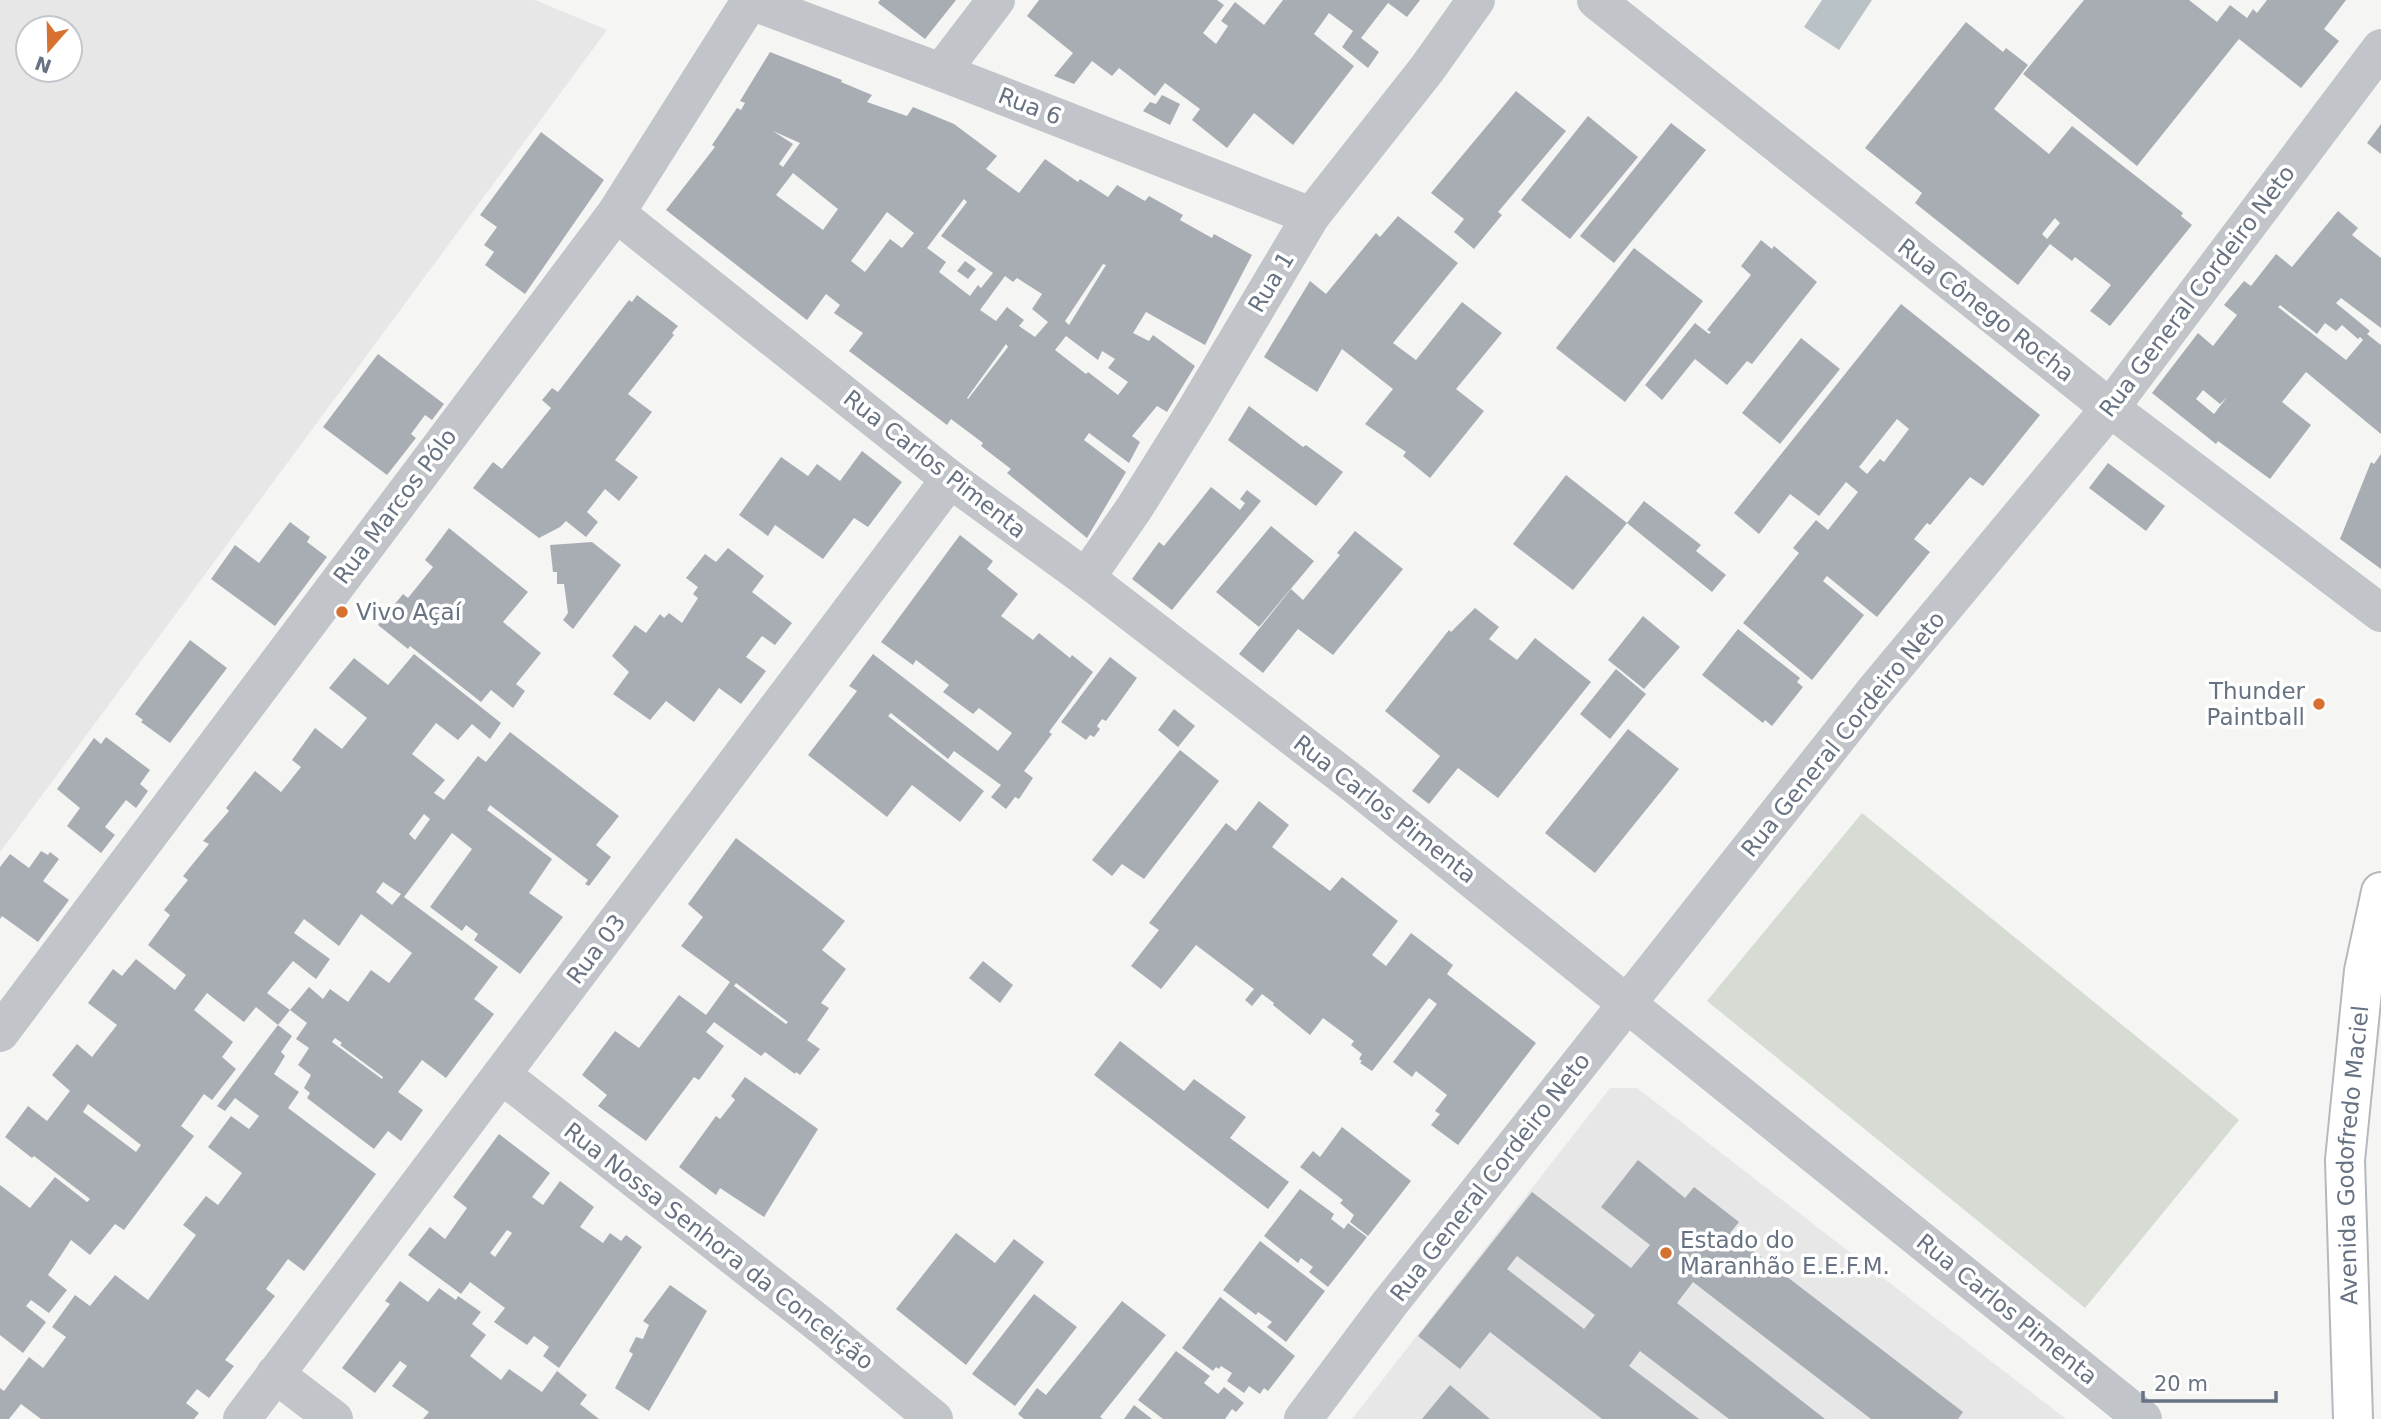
<svg xmlns="http://www.w3.org/2000/svg" width="2381" height="1419" viewBox="0 0 2381 1419" font-family="'DejaVu Sans',sans-serif">
  <rect width="100%" height="100%" fill="#f5f6f3"/>
  <g fill="#e6e7e6" fill-rule="evenodd">
    <path d="M0,0H535L607,30L0,852ZM70,28V70H28V28Z"/>
    <path d="M1610,1088H1637L2066,1419H1352Z"/>
  </g>
  <path fill="#d6dcd4" d="M1862,813L2239,1120L2085,1308L1707,1001Z"/>
  <path fill="#b9c2c7" d="M1822,0H1872L1839,50L1804,27Z"/>
  <g fill="#a8adb4" fill-rule="evenodd">
    <path d="M880,0H956L925,39L878,3Z"/>
    <path d="M1039,0H1217L1224,5L1203,33L1216,44L1228,26L1221,21L1235,2L1264,25L1283,0H1420L1407,17L1388,3L1361,38L1379,52L1368,68L1342,47L1353,31L1329,13L1314,34L1354,66L1293,145L1254,113L1227,148L1192,120L1200,109L1165,83L1155,96L1119,68L1112,76L1092,61L1074,84L1054,76L1073,53L1027,16Z"/>
    <path d="M2084,0H2189L2217,22L2230,5L2247,18L2253,9L2257,13L2267,0H2346L2324,29L2339,41L2301,88L2239,39L2137,166L2023,74Z"/>
    <path d="M1966,22L2003,52L2006,48L2028,65L1994,109L2049,154L2072,126L2183,213L2181,216L2192,225L2110,326L2090,311L2111,285L2075,257L2072,261L2050,244L2018,285L1915,203L1922,193L1865,148ZM2055,218L2060,223L2047,239L2042,234Z"/>
    <path d="M770,52L842,80L841,82L872,95L867,102L907,116L913,107L954,124L997,156L986,169L1019,193L1045,159L1078,182L1080,179L1108,197L1117,185L1145,201L1149,196L1183,215L1180,220L1212,238L1214,234L1252,255L1205,345L1146,312L1133,333L1149,341L1153,335L1195,366L1167,412L1157,406L1132,436L1140,442L1129,463L1089,433L1084,440L1126,472L1087,538L1007,473L1011,469L981,446L983,443L951,419L947,425L849,351L863,333L834,313L840,305L826,294L807,320L666,210L715,147L712,145L737,108L741,110L745,103L740,101ZM773,131L800,143L783,167L779,164L793,144ZM793,173L838,209L823,230L776,195ZM964,199L967,202L941,236L993,273L981,288L978,285L970,296L939,272L946,262L927,248ZM887,212L914,233L902,248L890,239L865,272L851,261ZM1103,264L1106,265L1069,325L1065,321ZM1005,276L1013,282L1017,278L1042,294L1032,309L1048,322L1035,337L1019,326L1024,320L1007,307L996,321L980,310ZM1066,336L1098,360L1102,351L1115,359L1108,368L1128,382L1118,395L1088,372L1086,374L1055,350ZM1006,344L1008,347L968,399L967,398Z"/>
    <path d="M1516,91L1566,131L1498,212L1502,215L1474,249L1454,232L1464,219L1431,193Z"/>
    <path d="M1162,95L1180,104L1170,125L1143,111L1150,102L1156,104Z"/>
    <path d="M1588,116L1638,157L1570,239L1521,200Z"/>
    <path d="M1671,123L1706,150L1614,263L1580,236Z"/>
    <path d="M2381,124V154L2367,143Z"/>
    <path d="M541,132L604,180L525,294L485,265L494,252L484,245L497,227L480,215Z"/>
    <path d="M2338,211L2358,228L2352,235L2381,258V328L2341,298L2336,303L2370,331L2367,334L2381,345V434L2306,372L2282,402L2311,425L2270,479L2218,441L2216,444L2152,393L2198,333L2213,346L2237,315L2224,305L2244,281L2251,286L2276,254L2292,267ZM2280,305L2317,334L2325,323L2336,331L2342,325L2358,339L2360,337L2363,340L2346,360L2278,307ZM2203,390L2220,404L2227,397L2214,414L2196,399Z"/>
    <path d="M1398,216L1458,263L1393,343L1416,360L1462,302L1502,333L1456,389L1484,411L1430,478L1403,456L1406,452L1365,424L1393,389L1342,349L1317,392L1264,357L1310,281L1326,294L1376,233L1380,237Z"/>
    <path d="M1761,240L1772,249L1774,246L1817,282L1752,364L1747,361L1727,385L1695,359L1662,400L1645,385L1695,323L1709,334L1711,332L1707,330L1751,275L1741,266Z"/>
    <path d="M1634,248L1703,301L1625,402L1556,348Z"/>
    <path d="M965,261L976,269L968,279L957,271Z"/>
    <path d="M637,295L678,326L672,333L674,335L628,394L652,412L615,460L638,477L619,501L605,489L587,512L598,522L586,537L566,521L560,527L539,538L473,488L493,462L502,469L551,408L542,400L552,388L558,392L629,300L632,302Z"/>
    <path d="M1901,304L2040,415L1983,486L1970,477L1930,525L1927,523L1914,539L1930,552L1877,617L1827,576L1823,581L1864,615L1812,680L1743,623L1799,553L1793,548L1816,520L1828,530L1858,492L1846,482L1819,516L1790,494L1759,534L1734,513ZM1897,419L1909,429L1884,462L1880,459L1867,474L1859,467Z"/>
    <path d="M1801,338L1840,369L1780,444L1742,413Z"/>
    <path d="M378,354L444,404L432,420L425,415L411,434L416,438L387,475L323,427Z"/>
    <path d="M1249,406L1303,447L1306,445L1343,472L1316,506L1228,440Z"/>
    <path d="M862,451L902,482L868,527L854,518L823,559L775,525L768,536L739,515L781,457L808,476L817,464L840,481Z"/>
    <path d="M2381,454V569L2340,539L2371,462L2374,464Z"/>
    <path d="M2108,463L2165,506L2146,531L2089,488Z"/>
    <path d="M1566,475L1627,523L1644,501L1701,545L1696,551L1726,575L1712,592L1627,523L1573,590L1513,544Z"/>
    <path d="M1211,487L1240,510L1245,503L1240,499L1247,490L1261,501L1172,610L1132,579L1159,542L1164,546Z"/>
    <path d="M290,522L310,537L307,542L327,557L275,626L211,579L235,545L259,563Z"/>
    <path d="M1271,526L1314,561L1259,627L1216,592Z"/>
    <path d="M449,528L528,592L503,622L541,653L516,684L525,691L513,708L491,690L481,702L410,646L408,649L378,625L403,594L408,598L433,567L425,560Z"/>
    <path d="M1355,531L1403,569L1333,655L1298,629L1263,673L1239,654L1291,589L1303,600L1340,555L1337,553Z"/>
    <path d="M960,535L993,561L987,569L1018,594L1001,616L1033,640L1039,633L1070,658L1072,655L1093,672L1049,732L1052,734L1024,771L1033,778L1019,799L1015,797L1006,809L991,797L1001,785L954,751L948,759L891,713L888,716L984,791L960,822L912,785L887,817L808,755L857,691L849,686L873,654L998,751L1012,733L979,708L973,714L943,692L949,685L916,660L913,665L881,642Z"/>
    <path d="M592,542L621,565L573,629L563,620L568,613L564,584H557V572H553L550,545Z"/>
    <path d="M728,548L764,576L752,592L792,623L775,645L762,636L746,657L766,671L741,704L719,688L694,722L666,701L650,720L613,694L629,672L612,656L635,625L646,633L660,614L664,618L669,613L682,623L698,598L693,594L698,587L686,578L705,554L716,562Z"/>
    <path d="M1475,608L1499,627L1489,639L1517,660L1535,638L1591,682L1498,798L1458,768L1429,804L1412,791L1440,756L1385,711L1449,630L1451,632Z"/>
    <path d="M1643,616L1680,647L1644,689L1608,660Z"/>
    <path d="M1738,629L1800,678L1797,682L1803,687L1772,726L1765,720L1763,723L1702,675Z"/>
    <path d="M190,640L227,668L170,743L141,722L143,720L135,714Z"/>
    <path d="M414,654L501,723L490,739L472,724L458,740L436,723L412,754L445,780L434,793L444,800L478,756L486,762L510,732L619,816L596,845L611,857L589,886L585,884L588,880L490,805L487,810L552,859L529,893L563,917L520,974L474,940L478,934L466,925L462,931L430,907L472,849L452,833L404,897L498,967L474,999L494,1014L446,1078L422,1060L398,1092L423,1110L401,1141L388,1131L374,1149L307,1098L310,1093L304,1088L311,1075L298,1065L309,1048L296,1039L307,1023L290,1010L309,987L323,999L330,989L348,1002L371,970L389,983L412,953L361,914L339,946L304,919L294,933L330,959L316,979L293,961L267,993L290,1010L278,1025L292,1036L281,1052L285,1056L274,1074L299,1092L288,1108L376,1174L304,1271L288,1259L266,1289L275,1296L225,1360L234,1366L209,1398L197,1389L186,1403L199,1413L194,1419H41L21,1404L9,1419H0V1388L4,1391L29,1357L43,1368L66,1337L52,1327L75,1295L90,1306L115,1275L148,1300L196,1235L183,1225L206,1196L218,1205L242,1173L208,1147L231,1116L249,1129L259,1116L235,1098L225,1111L217,1106L278,1025L256,1007L244,1022L207,993L194,1010L233,1042L222,1057L236,1069L212,1100L204,1094L181,1126L194,1136L124,1230L115,1224L90,1255L71,1240L48,1275L67,1290L49,1313L31,1300L26,1306L46,1322L23,1353L0,1335V1185L30,1208L55,1177L87,1202L90,1199L34,1156L32,1158L5,1137L28,1106L47,1121L70,1091L52,1075L77,1044L92,1057L117,1025L88,1003L113,969L122,976L136,959L175,990L186,975L148,945L170,915L164,910L188,880L183,876L209,844L203,841L229,811L226,808L255,771L281,792L301,767L292,760L315,728L342,749L367,718L329,688L354,658L388,685ZM424,814L430,819L415,840L409,834ZM383,882L401,894L392,905L376,892ZM335,1038L342,1043L340,1045L383,1077L382,1079L332,1042ZM88,1104L141,1145L136,1152L83,1112Z"/>
    <path d="M1110,657L1137,678L1106,721L1102,719L1097,726L1100,729L1094,737L1090,735L1086,740L1061,722Z"/>
    <path d="M1616,669L1646,694L1610,739L1580,714Z"/>
    <path d="M1174,709L1195,726L1178,747L1158,730Z"/>
    <path d="M1628,729L1679,769L1595,873L1545,833Z"/>
    <path d="M106,737L150,770L140,784L148,791L136,808L126,800L105,827L115,835L101,853L67,826L80,808L57,789L94,738L101,744Z"/>
    <path d="M1180,750L1219,781L1144,879L1122,864L1112,876L1092,860Z"/>
    <path d="M1259,801L1289,825L1272,847L1330,891L1342,877L1398,921L1372,955L1386,966L1411,933L1453,965L1447,974L1536,1043L1458,1145L1431,1125L1440,1114L1435,1111L1447,1095L1416,1071L1412,1077L1393,1062L1437,1004L1429,998L1372,1071L1360,1063L1362,1061L1359,1059L1362,1054L1351,1045L1354,1041L1323,1018L1310,1035L1273,1005L1274,1003L1262,994L1252,1006L1245,1000L1254,989L1196,945L1161,989L1131,966L1159,930L1149,923L1226,823L1236,831Z"/>
    <path d="M736,838L845,921L822,950L846,969L821,1003L829,1008L807,1040L820,1049L800,1075L796,1072L795,1074L765,1052L761,1056L714,1022L706,1032L724,1046L699,1080L694,1077L646,1141L598,1106L607,1095L582,1075L615,1031L639,1048L679,995L706,1015L730,982L681,946L703,917L688,904ZM736,983L788,1022L786,1024L734,986Z"/>
    <path d="M41,851L48,855L50,852L59,859L43,881L69,900L38,942L2,916L0,919V867L10,854L29,868Z"/>
    <path d="M983,961L1013,985L1000,1003L969,978Z"/>
    <path d="M1120,1041L1184,1091L1194,1079L1246,1117L1230,1138L1289,1182L1268,1209L1094,1075Z"/>
    <path d="M745,1077L818,1129L764,1217L720,1188L716,1195L679,1167L716,1116L720,1119L735,1100L731,1096Z"/>
    <path d="M1342,1127L1411,1181L1368,1236L1350,1222L1354,1215L1340,1203L1343,1200L1300,1167L1313,1151L1320,1157Z"/>
    <path d="M499,1134L550,1173L532,1197L543,1205L560,1181L594,1207L580,1227L603,1243L610,1233L621,1241L626,1235L642,1247L559,1368L543,1356L549,1347L534,1336L527,1345L494,1322L505,1308L470,1282L461,1294L408,1255L430,1227L445,1239L467,1208L453,1197ZM507,1230L512,1233L495,1257L490,1253Z"/>
    <path d="M1638,1160L1685,1198L1694,1187L1739,1222L1730,1233L1963,1412L1958,1419H1871L1693,1282L1677,1303L1825,1419H1729L1640,1351L1629,1366L1699,1419H1602L1490,1332L1460,1369L1418,1336L1532,1192L1631,1268L1650,1245L1601,1207ZM1517,1256L1595,1315L1584,1329L1507,1269Z"/>
    <path d="M1300,1189L1334,1214L1331,1219L1344,1229L1348,1223L1367,1237L1328,1287L1309,1272L1313,1267L1301,1258L1298,1263L1264,1236Z"/>
    <path d="M956,1233L995,1263L1014,1239L1044,1262L966,1365L896,1309Z"/>
    <path d="M1260,1241L1325,1291L1286,1342L1267,1327L1272,1322L1258,1312L1256,1315L1223,1290Z"/>
    <path d="M400,1281L428,1302L439,1288L456,1300L458,1296L481,1312L472,1324L486,1335L470,1356L501,1380L509,1369L542,1392L557,1371L587,1395L580,1404L599,1419H423L429,1412L392,1386L407,1366L400,1361L375,1393L342,1368L390,1304L385,1301Z"/>
    <path d="M670,1285L707,1311L649,1411L615,1388L633,1354L629,1351L636,1337L643,1339L649,1325L643,1321Z"/>
    <path d="M1034,1294L1077,1327L1015,1406L972,1374Z"/>
    <path d="M1220,1297L1295,1356L1268,1391L1264,1388L1260,1394L1249,1386L1244,1393L1227,1381L1232,1373L1221,1366L1219,1369L1216,1367L1213,1371L1182,1348Z"/>
    <path d="M1122,1301L1166,1335L1100,1417L1103,1419H1024L1018,1414L1037,1388L1046,1395Z"/>
    <path d="M1176,1351L1210,1376L1204,1383L1218,1394L1224,1387L1244,1403L1236,1412L1232,1409L1225,1419H1163L1138,1400Z"/>
    <path d="M1450,1385L1490,1419H1422Z"/>
    <path d="M1134,1405L1152,1419H1124Z"/>
  </g>
  <g fill="none" stroke-linecap="round" stroke-linejoin="round">
    <g stroke="#b5b8bc" stroke-width="42">
      <g id="major">
        <path id="s1" d="M2353,1419L2345,1160L2364,971L2381,892"/>
      </g>
    </g>
    <g stroke="#c1c4c8" stroke-width="38">
      <path d="M748,0L941,72L1311,216"/>
      <path d="M1596,0L2110,408L2381,613"/>
      <path d="M941,72L996,0"/>
      <path d="M616,213L950,479L1086,578L1355,785L2143,1419"/>
      <path d="M1086,578L1135,507L1195,411L1311,216L1427,69L1476,0"/>
      <path d="M0,1033L616,213L750,1"/>
      <path d="M502,1075L822,1326L934,1419"/>
      <path d="M275,1374L334,1419"/>
      <path d="M242,1419L950,479"/>
      <path d="M1303,1419L1390,1303L1873,693L2110,408L2381,48"/>
    </g>
    <use href="#major" stroke="#fff" stroke-width="38"/>
  </g>
  <g fill="#d77132" stroke="#fff" stroke-width="2.5">
    <circle cx="342" cy="612" r="7"/>
    <circle cx="2319" cy="704" r="7"/>
    <circle cx="1666" cy="1253" r="7"/>
  </g>
  <g text-anchor="middle" stroke-width="7" stroke-linejoin="round" paint-order="stroke">
    <g font-size="23" fill="#677282" stroke="#fff">
      <text transform="translate(1030 106) rotate(21)" y="8">Rua 6</text>
      <text transform="translate(1271 282) rotate(-59)" y="8">Rua 1</text>
      <text transform="translate(2197 291) rotate(-53)" y="8">Rua General Cordeiro Neto</text>
      <text transform="translate(1986 310) rotate(38)" y="8">Rua Cônego Rocha</text>
      <text transform="translate(935 464) rotate(38)" y="8">Rua Carlos Pimenta</text>
      <text transform="translate(395 506) rotate(-53)" y="8">Rua Marcos Pólo</text>
      <text transform="translate(1843 734) rotate(-51)" y="8">Rua General Cordeiro Neto</text>
      <text transform="translate(1385 809) rotate(38)" y="8">Rua Carlos Pimenta</text>
      <text transform="translate(596 949) rotate(-53)" y="8">Rua 03</text>
      <text dy="8" stroke="none"><textPath href="#s1" startOffset="264">Avenida Godofredo Maciel</textPath></text>
      <text transform="translate(1490 1177) rotate(-52)" y="8">Rua General Cordeiro Neto</text>
      <text transform="translate(719 1246) rotate(38)" y="8">Rua Nossa Senhora da Conceição</text>
      <text transform="translate(2007 1309) rotate(39)" y="8">Rua Carlos Pimenta</text>
    </g>
    <g font-size="23" fill="#677282" stroke="#fff" text-anchor="start">
      <text x="356" y="620">Vivo Açaí</text>
      <text x="2305" y="699" text-anchor="end">Thunder<tspan x="2305" dy="26">Paintball</tspan></text>
      <text x="1680" y="1248">Estado do<tspan x="1680" dy="26">Maranhão E.E.F.M.</tspan></text>
    </g>
  </g>
  <g transform="translate(49 49) rotate(200)"><circle r="33" fill="#ffffff" stroke="#c2c7cd" stroke-width="2"/>
  <path d="M0-5L12 26L0 18L-12 26Z" fill="#d77132"/>
  <text y="-10" font-size="19" font-weight="bold" text-anchor="middle" fill="#677282">N</text>
  </g>
  <path d="M2143 1391v10h133v-10" fill="none" stroke="#677282" stroke-width="3.5"/>
  <text x="2154" y="1391" font-size="21" fill="#677282" stroke="#ffffff" stroke-width="5" paint-order="stroke">20 m</text>
</svg>
